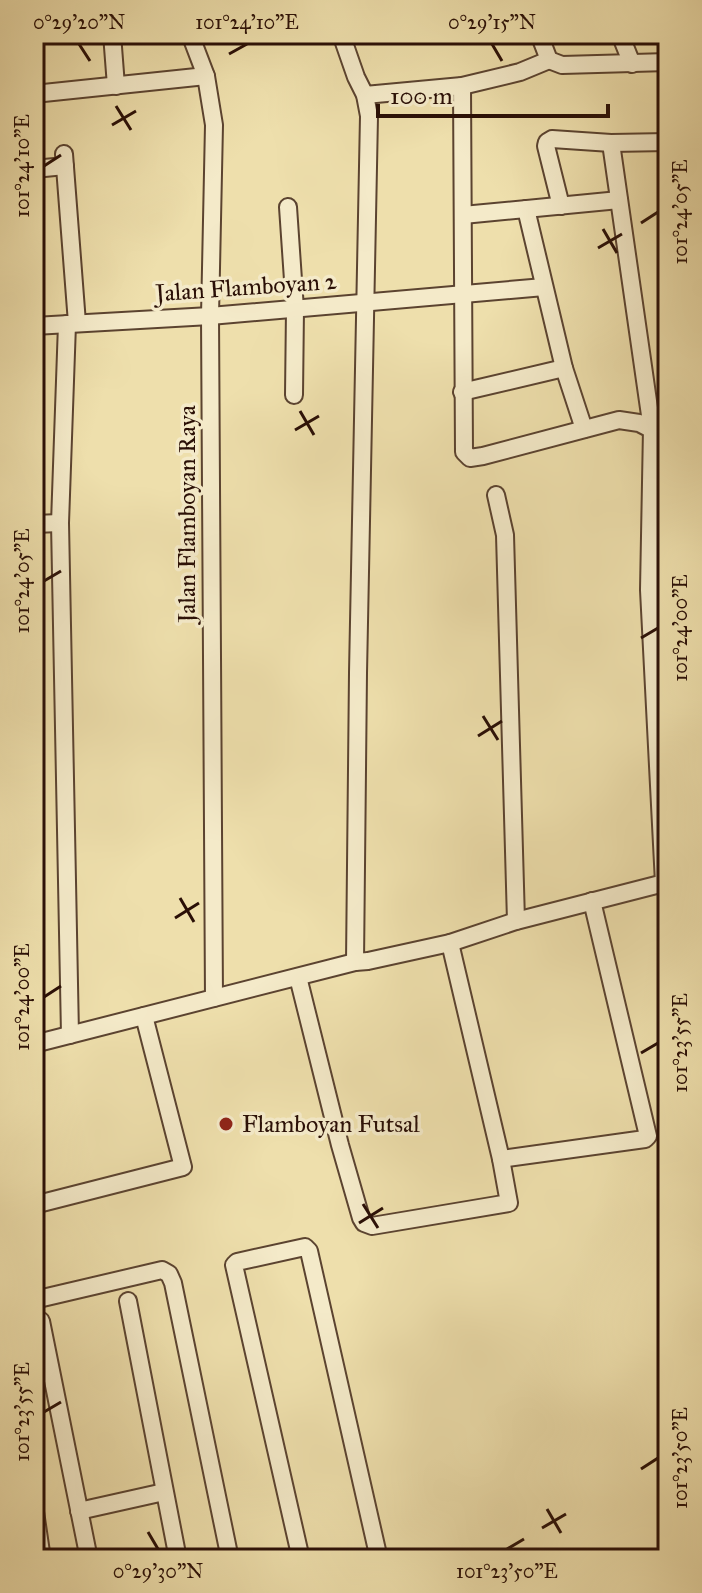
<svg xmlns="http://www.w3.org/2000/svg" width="702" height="1593" viewBox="0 0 702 1593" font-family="'IM FELL Great Primer',serif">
  <rect width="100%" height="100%" fill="#eedfac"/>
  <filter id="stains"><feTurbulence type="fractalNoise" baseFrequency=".0025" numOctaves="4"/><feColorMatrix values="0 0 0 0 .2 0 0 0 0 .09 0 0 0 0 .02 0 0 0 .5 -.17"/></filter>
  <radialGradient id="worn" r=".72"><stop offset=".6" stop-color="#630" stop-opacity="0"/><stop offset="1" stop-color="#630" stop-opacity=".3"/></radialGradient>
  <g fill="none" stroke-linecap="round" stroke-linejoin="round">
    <g stroke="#5b4330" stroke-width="20">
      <g id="minor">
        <path d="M112,34L116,86"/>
        <path d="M190,34L206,76L214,125L210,316L214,998"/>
        <path d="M341,34L356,77L365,95L369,116L358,673L355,962"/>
        <path d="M539,34L549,60L562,65L668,62"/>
        <path d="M620,34L632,64"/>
        <path d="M34,78L35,94"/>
        <path d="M462,86L464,452L470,458L483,456L619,420L639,423L668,438"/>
        <path d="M34,94L206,76"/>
        <path d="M365,95L462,86L520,72L549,60"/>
        <path d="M611,143L652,429L649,590L664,883"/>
        <path d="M64,154L77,323"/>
        <path d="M34,169L65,166"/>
        <path d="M561,206L546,146L547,142L552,139L611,143L668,142"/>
        <path d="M288,207L295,309L294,395"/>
        <path d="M526,209L564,368L584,429"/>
        <path d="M463,215L619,200"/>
        <path d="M67,324L60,523L70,1035"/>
        <path d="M34,326L210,316L544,287"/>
        <path d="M462,392L564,368"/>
        <path d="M496,495L505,535L516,921"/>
        <path d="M34,524L60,523"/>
        <path d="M298,977L340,1145L361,1218L364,1223L372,1226L509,1203L501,1159L450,943"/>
        <path d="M34,1044L355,962L368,961L450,943L516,921L668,882"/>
        <path d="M501,1159L645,1139L648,1136L592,901"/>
        <path d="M34,1205L183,1167L144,1016"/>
        <path d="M34,1300L162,1270L169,1274L173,1283L230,1559"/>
        <path d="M128,1301L178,1559"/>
        <path d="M41,1321L89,1559"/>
        <path d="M34,1505L42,1559"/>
        <path d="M79,1511L164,1492"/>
        <path d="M301,1559L234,1265L237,1262L305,1247L309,1251L379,1559"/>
      </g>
    </g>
    <use href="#minor" stroke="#f4eac9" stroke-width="16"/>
  </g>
  <path fill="none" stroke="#2a0f06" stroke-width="3" d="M79,44L90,61M492,44L502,61M229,54L247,44M116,106L131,130M112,125L136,111M44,166L61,155M641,223L658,212M603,229L617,253M598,248L622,234M300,411L314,435M295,430L319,416M44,581L61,571M641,638L658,628M483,716L498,740M478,736L502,721M180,898L194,922M175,918L199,903M44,997L61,986M641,1053L658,1043M363,1204L378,1228M359,1223L383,1208M44,1412L61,1402M641,1469L658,1458M547,1509L561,1533M542,1528L566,1514M148,1532L158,1549M507,1549L524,1539"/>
  <circle fill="#8f2418" stroke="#f4eac9" stroke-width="3" cx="226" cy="1124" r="8"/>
  <g text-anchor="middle" stroke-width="7" stroke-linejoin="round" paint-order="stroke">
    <g font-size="24" fill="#2a0f06" stroke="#f4eac9">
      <text transform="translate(246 287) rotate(-4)" y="8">Jalan Flamboyan 2</text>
      <text transform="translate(187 514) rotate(-90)" y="8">Jalan Flamboyan Raya</text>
    </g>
    <g font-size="24" fill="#2a0f06" stroke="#f4eac9" text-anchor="start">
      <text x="242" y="1132">Flamboyan Futsal</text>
    </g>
  </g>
  <rect width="702" height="1593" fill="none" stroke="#eedfac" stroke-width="88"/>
  <path d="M378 104v12h230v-12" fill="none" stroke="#2a0f06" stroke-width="4"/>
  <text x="390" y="104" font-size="24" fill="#2a0f06" stroke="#f4eac9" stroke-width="6" paint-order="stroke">100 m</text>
  <rect x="44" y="44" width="614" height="1505" fill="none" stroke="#2a0f06" stroke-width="3"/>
  <g font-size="20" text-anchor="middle" fill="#2a0f06">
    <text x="79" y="29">0°29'20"N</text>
    <text x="247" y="29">101°24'10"E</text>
    <text x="492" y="29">0°29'15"N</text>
    <text transform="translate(22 166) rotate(-90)" y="7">101°24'10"E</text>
    <text transform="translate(680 212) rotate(-90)" y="7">101°24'05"E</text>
    <text transform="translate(22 581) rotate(-90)" y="7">101°24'05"E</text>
    <text transform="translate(680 628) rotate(-90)" y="7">101°24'00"E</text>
    <text transform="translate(22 997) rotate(-90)" y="7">101°24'00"E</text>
    <text transform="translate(680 1043) rotate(-90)" y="7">101°23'55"E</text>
    <text transform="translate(22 1412) rotate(-90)" y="7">101°23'55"E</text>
    <text transform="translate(680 1458) rotate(-90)" y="7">101°23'50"E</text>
    <text x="158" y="1578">0°29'30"N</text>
    <text x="507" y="1578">101°23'50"E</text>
  </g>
  <rect width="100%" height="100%" filter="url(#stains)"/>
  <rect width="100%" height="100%" fill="url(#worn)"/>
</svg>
